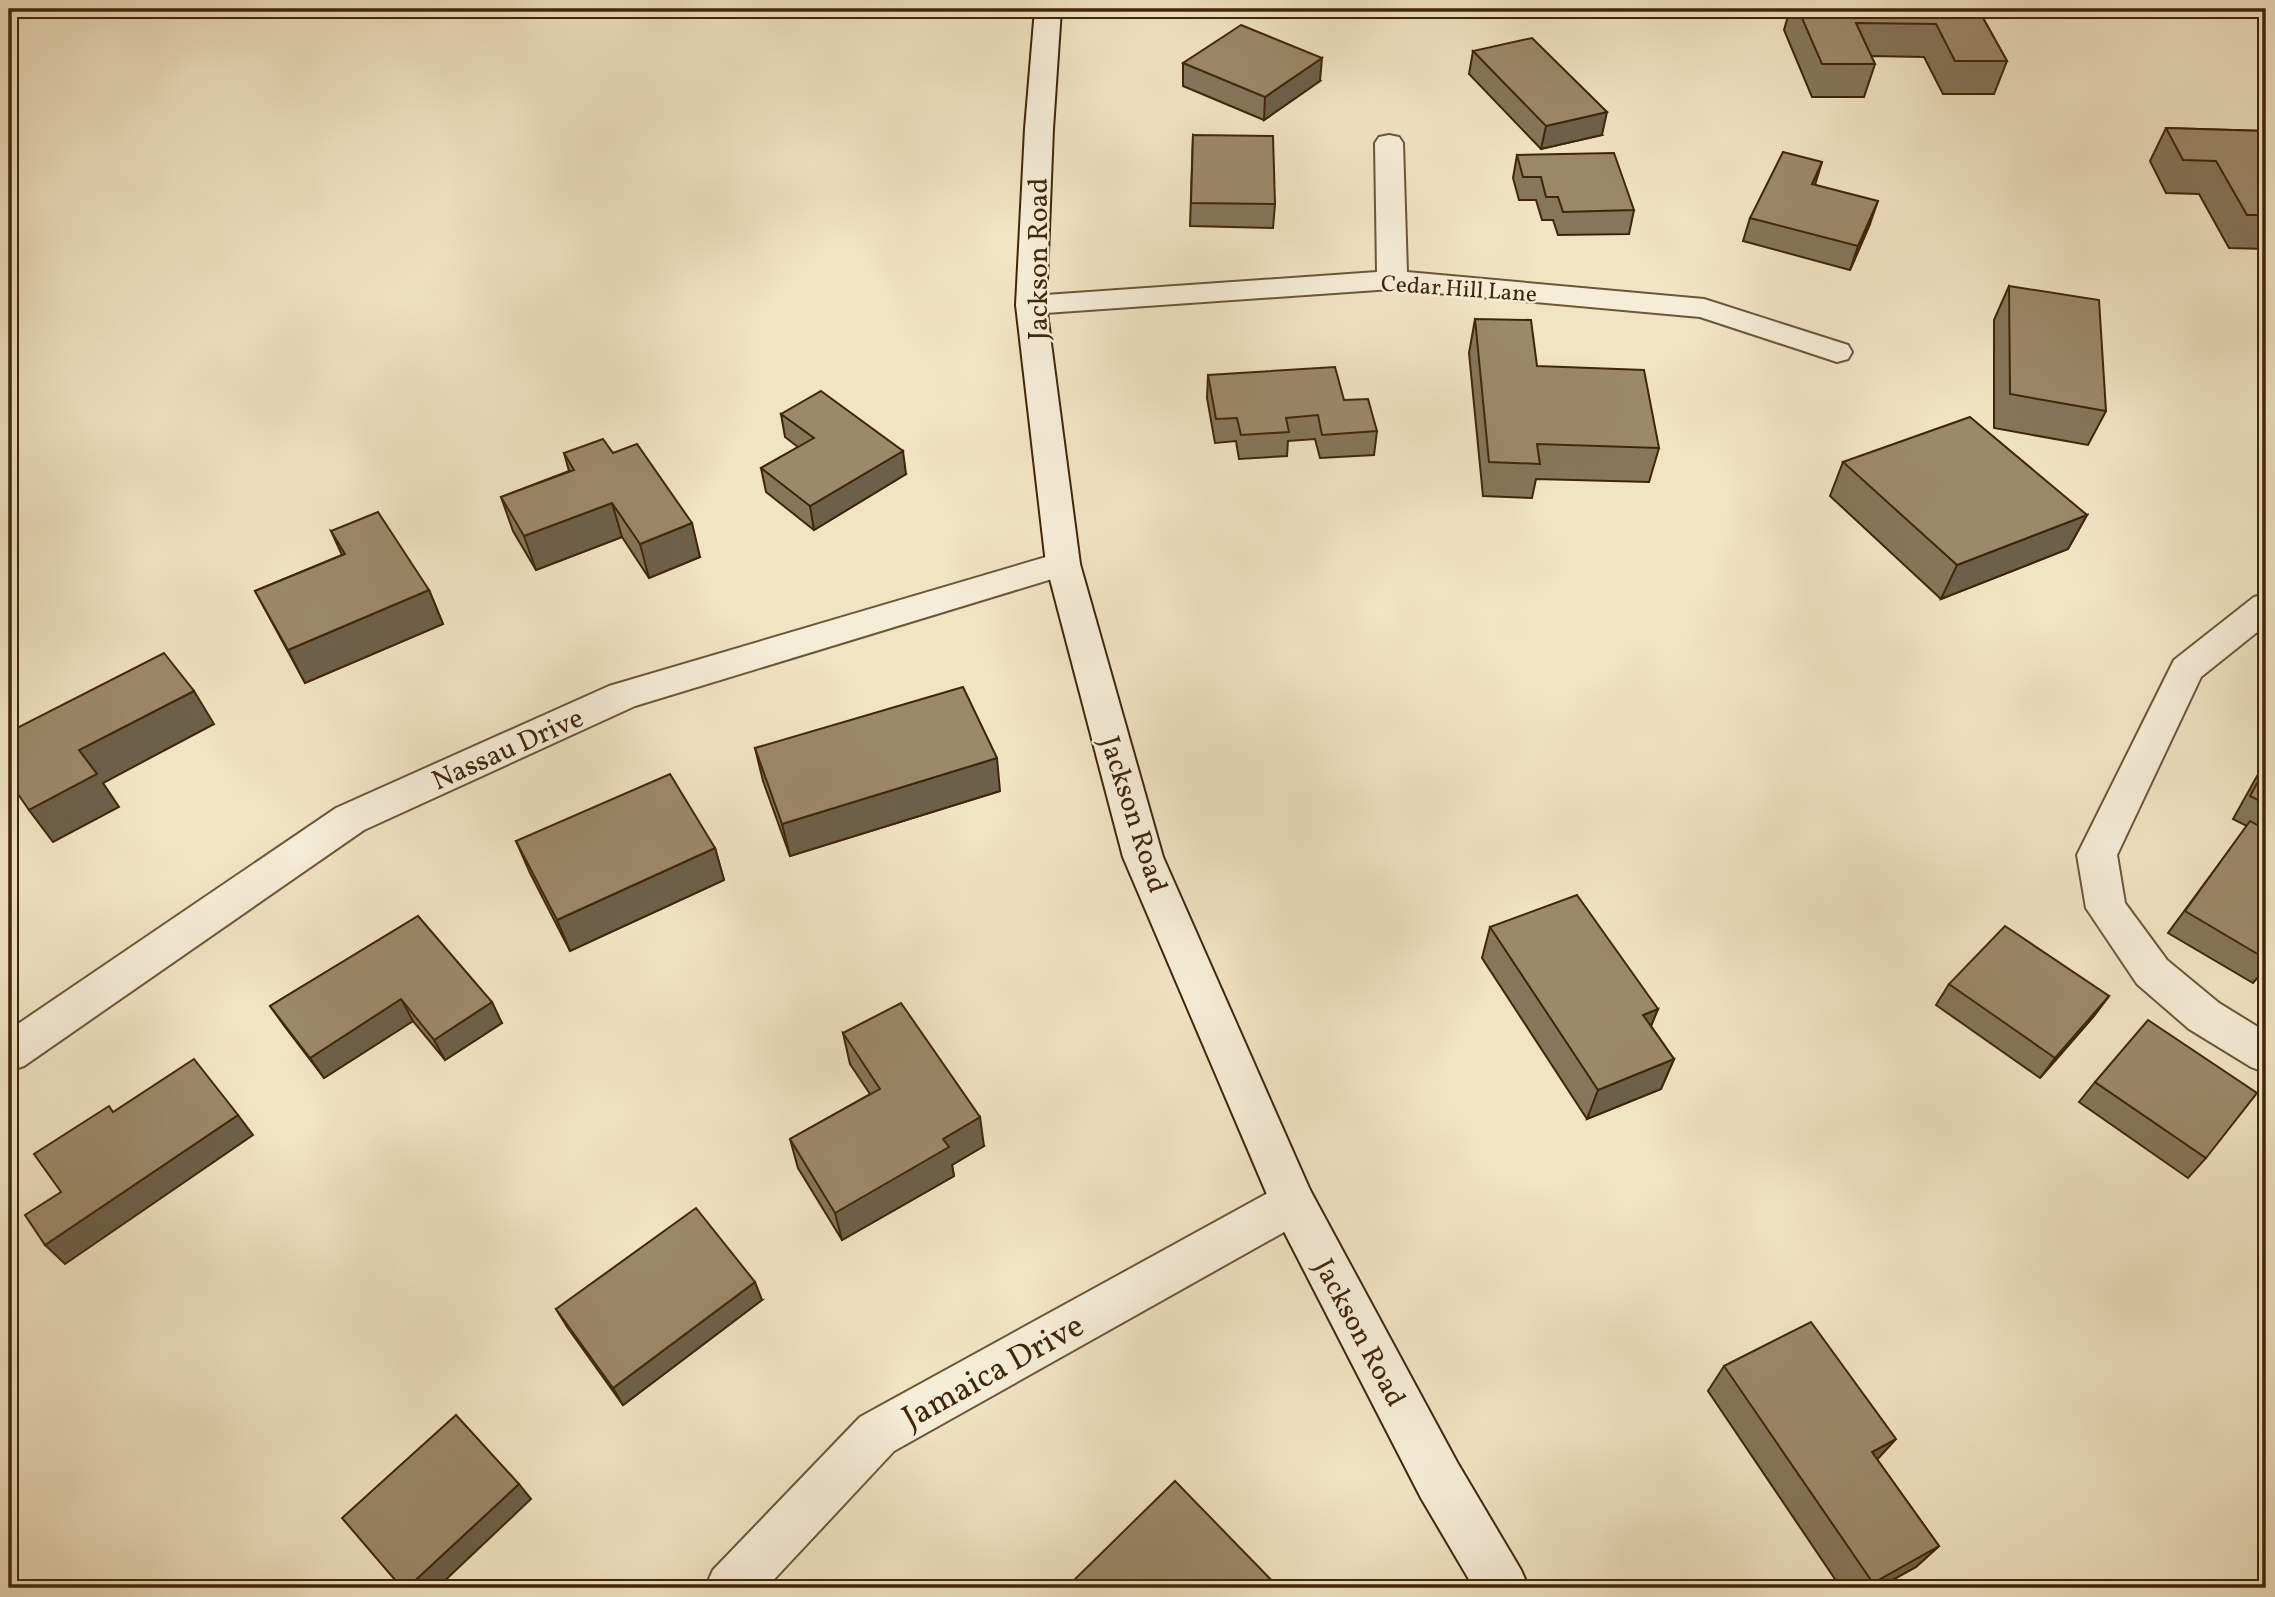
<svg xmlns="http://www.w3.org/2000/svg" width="2275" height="1597" viewBox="0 0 2275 1597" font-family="Vollkorn,serif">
  <rect width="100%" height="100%" fill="#f1e4c3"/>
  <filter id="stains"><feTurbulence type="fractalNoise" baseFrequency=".00286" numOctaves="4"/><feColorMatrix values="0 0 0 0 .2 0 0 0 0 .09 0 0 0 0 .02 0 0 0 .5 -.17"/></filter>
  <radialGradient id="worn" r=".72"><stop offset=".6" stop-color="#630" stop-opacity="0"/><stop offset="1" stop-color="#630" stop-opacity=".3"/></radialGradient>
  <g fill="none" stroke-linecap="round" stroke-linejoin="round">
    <g stroke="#6c5638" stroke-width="4">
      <path id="lane" d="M187,9H210L207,13L194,16L188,15Z"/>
    </g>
    <g stroke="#6c5638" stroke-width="4">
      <g id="street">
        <path d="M1389,135L1399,137L1403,143L1407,272L1704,299L1848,345L1852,352L1848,359L1837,362L1700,317L1392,289L1031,314L1020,311L1016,305L1020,299L1031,296L1377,272L1375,143L1379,137Z"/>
        <path d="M1063,552L1075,556L1080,564L1075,572L635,706L364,830L24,1066L9,1071V1030L336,808L609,686Z"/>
        <path d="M2266,594V625L2201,677L2117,855L2125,903L2167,960L2219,1003L2266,1032V1073L2251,1067L2189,1029L2137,984L2086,908L2077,855L2174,660L2254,597Z"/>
        <path d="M1293,1182L1309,1188L1316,1203L1309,1218L894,1451L766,1588H705L713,1570L860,1417L1277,1188Z"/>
      </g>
    </g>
    <g stroke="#402609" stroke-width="4">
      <path id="secondary" d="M1035,9H1061L1053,129L1046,305L1080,564L1163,857L1310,1190L1457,1462L1521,1570L1529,1588H1474L1421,1498L1277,1218L1123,857L1046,564L1016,305L1025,129Z"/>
    </g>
    <use href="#lane" fill="#f6edd8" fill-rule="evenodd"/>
    <use href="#street" fill="#f6edd8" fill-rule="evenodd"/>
    <use href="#secondary" fill="#f6edd8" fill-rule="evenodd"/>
  </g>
  <g fill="#86765b" stroke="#402609" stroke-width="2">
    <path d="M1790,9H1978L2007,61L1994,94H1943L1924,57L1871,56L1875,64L1864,97H1812L1784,30Z"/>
    <path d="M1473,51L1602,135L1541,149L1469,74Z"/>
    <path d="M1183,63L1320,81L1264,120L1183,86Z"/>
    <path d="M2166,128L2266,131V249L2229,248L2199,194L2166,193L2150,161Z"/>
    <path d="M1193,135L1275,204L1273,228L1190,226Z"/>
    <path d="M1517,155L1634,210L1629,234L1558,235L1553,220H1542L1536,200H1519L1513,178Z"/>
    <path d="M1815,185L1870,224L1850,270L1743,241L1750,218Z"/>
    <path d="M2009,286L2106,411L2088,445L1994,428V320Z"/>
    <path d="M1475,319L1537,366L1659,448L1649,482L1536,479L1532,498L1483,496L1469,353Z"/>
    <path d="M1208,375L1344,400L1377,431L1374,455L1320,458L1315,439L1288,441L1287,456L1239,459L1236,441L1215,443L1207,398Z"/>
    <path d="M781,414L906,474L814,530L766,492L761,468L798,447L785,437Z"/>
    <path d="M564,453H613L700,557L649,578L622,537L536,570L513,531L501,497L569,471Z"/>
    <path d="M1843,462L2087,515L2068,549L1941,599L1830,496Z"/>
    <path d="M331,531L429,590L443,624L305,683L255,591L342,555Z"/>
    <path d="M755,748L1000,791L790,856L763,781Z"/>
    <path d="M2266,760V968L2253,983L2168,933L2247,826L2233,819Z"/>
    <path d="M516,841L715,848L724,880L570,951L530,873Z"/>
    <path d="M418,916L502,1023L445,1060L413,1021L324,1078L285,1027L270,1006Z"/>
    <path d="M1490,927L1658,1009L1651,1026L1674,1059L1661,1089L1587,1119L1482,958Z"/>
    <path d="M1949,984L2109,996L2093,1017L2040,1078L1936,1005Z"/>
    <path d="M843,1033L984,1146L952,1165L954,1176L842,1240L798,1168L790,1139L870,1094L850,1064Z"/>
    <path d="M2095,1082L2206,1158L2188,1178L2079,1102Z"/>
    <path d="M762,1300L623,1405L567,1327L556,1309Z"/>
    <path d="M1724,1366L1877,1460L1939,1546L1916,1567L1878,1588H1841L1708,1391Z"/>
  </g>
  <g fill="#6d604a" stroke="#402609" stroke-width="2">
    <path d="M1322,58L1320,81L1264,120L1265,97Z"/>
    <path d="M1607,112L1602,135L1541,149L1546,126Z"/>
    <path d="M1822,162L1815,185L1812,184Z"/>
    <path d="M1878,201L1870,224L1850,270L1858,246Z"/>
    <path d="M903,451L906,474L814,530L810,506Z"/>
    <path d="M612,503L622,537L536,570L524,536Z"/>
    <path d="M2087,515L2068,549L1941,599L1957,565Z"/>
    <path d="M692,523L700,557L649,578L640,544Z"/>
    <path d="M429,590L443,624L305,683L288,650Z"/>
    <path d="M194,691L214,724L103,783L119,807L53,842L29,810L79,750Z"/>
    <path d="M997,758L1000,791L790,856L782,824Z"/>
    <path d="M715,848L724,880L570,951L557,920Z"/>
    <path d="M2109,996L2093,1017L2040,1078L2055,1058Z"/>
    <path d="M401,999L413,1021L324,1078L310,1058Z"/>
    <path d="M492,1002L502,1023L445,1060L434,1040Z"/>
    <path d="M1658,1009L1645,1040L1643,1015Z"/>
    <path d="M1674,1059L1661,1089L1587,1119L1598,1090Z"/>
    <path d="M238,1115L253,1135L65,1264L45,1245Z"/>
    <path d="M980,1117L984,1146L952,1165L954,1176L842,1240L835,1213L943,1139Z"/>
    <path d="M755,1282L762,1300L623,1405L613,1388Z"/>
    <path d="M1896,1439L1874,1463L1872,1452Z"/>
    <path d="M519,1484L531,1499L437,1588H407Z"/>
    <path d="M1939,1546L1916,1567L1878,1588H1867L1873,1583Z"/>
  </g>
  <g fill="#9c896a" stroke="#402609" stroke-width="2">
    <path d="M1798,9H1978L2007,61H1955L1936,24L1856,23L1875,64H1822Z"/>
    <path d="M1241,25L1322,58L1265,97L1183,63Z"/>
    <path d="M1532,38L1607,112L1546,126L1473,51Z"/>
    <path d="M2166,128L2266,131V215H2247L2216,161L2183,160Z"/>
    <path d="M1193,135L1273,136L1275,204L1191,203Z"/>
    <path d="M1783,152L1822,162L1812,184L1878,201L1858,246L1750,218Z"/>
    <path d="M1614,153L1634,210L1563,212L1558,197H1546L1541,177H1523L1517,155Z"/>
    <path d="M2009,286L2099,300L2106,411L2010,394Z"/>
    <path d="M1475,319L1531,320L1537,366L1644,370L1659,448L1537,444L1540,464L1489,462Z"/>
    <path d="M1335,367L1344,400L1368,399L1377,431L1322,435L1318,415L1286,418L1289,432L1241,435L1237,418L1216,419L1208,375Z"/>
    <path d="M821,391L903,451L810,506L761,468L814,438L781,414Z"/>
    <path d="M1970,417L2087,515L1957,565L1843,462Z"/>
    <path d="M603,439L613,453L637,444L692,523L640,544L612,503L524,536L501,497L574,470L564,453Z"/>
    <path d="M378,512L429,590L288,650L255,591L345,554L331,531Z"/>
    <path d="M164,653L194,691L79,750L97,774L29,810L9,781V732Z"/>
    <path d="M963,687L997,758L782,824L755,748Z"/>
    <path d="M2266,767V804L2250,796Z"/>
    <path d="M670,774L715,848L557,920L516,841Z"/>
    <path d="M2250,821L2266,830V959L2185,911Z"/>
    <path d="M1577,895L1658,1009L1643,1015L1674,1059L1598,1090L1490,927Z"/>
    <path d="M418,916L492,1002L434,1040L401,999L310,1058L270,1006Z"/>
    <path d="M2005,926L2109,996L2055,1058L1949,984Z"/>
    <path d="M901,1003L980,1117L943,1139L949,1147L835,1213L790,1139L880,1089L843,1033Z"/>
    <path d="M2148,1020L2257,1093L2206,1158L2095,1082Z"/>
    <path d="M194,1059L238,1115L45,1245L25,1215L61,1192L34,1154L109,1106L113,1112Z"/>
    <path d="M696,1208L755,1282L613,1388L556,1309Z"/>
    <path d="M1811,1322L1896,1439L1872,1452L1939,1546L1873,1583L1724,1366Z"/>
    <path d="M456,1415L519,1484L407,1588H402L342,1518Z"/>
    <path d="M1175,1481L1279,1588H1066Z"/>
  </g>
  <g text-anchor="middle" stroke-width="5" stroke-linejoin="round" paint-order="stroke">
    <g font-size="23" fill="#402609" stroke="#f6edd8">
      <text transform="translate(1459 288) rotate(4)" y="8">Cedar Hill Lane</text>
    </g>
    <g font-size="28" fill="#402609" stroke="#f6edd8">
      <text transform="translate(1037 259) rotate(-90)" y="10">Jackson Road</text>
      <text transform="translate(507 748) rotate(-24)" y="10">Nassau Drive</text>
      <text transform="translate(1135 814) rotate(72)" y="10">Jackson Road</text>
      <text transform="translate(1361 1332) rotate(62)" y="10">Jackson Road</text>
    </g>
    <g font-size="33" fill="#402609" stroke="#f6edd8">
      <text transform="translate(992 1370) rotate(-29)" y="12">Jamaica Drive</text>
    </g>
  </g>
  <rect width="2275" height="1597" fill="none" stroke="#f1e4c3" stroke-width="35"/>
  <rect x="10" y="10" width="2254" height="1576" fill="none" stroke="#402609" stroke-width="3.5"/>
  <rect x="18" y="18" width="2240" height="1562" fill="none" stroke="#402609" stroke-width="2"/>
  <rect width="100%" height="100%" filter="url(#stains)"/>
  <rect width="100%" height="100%" fill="url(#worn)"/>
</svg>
